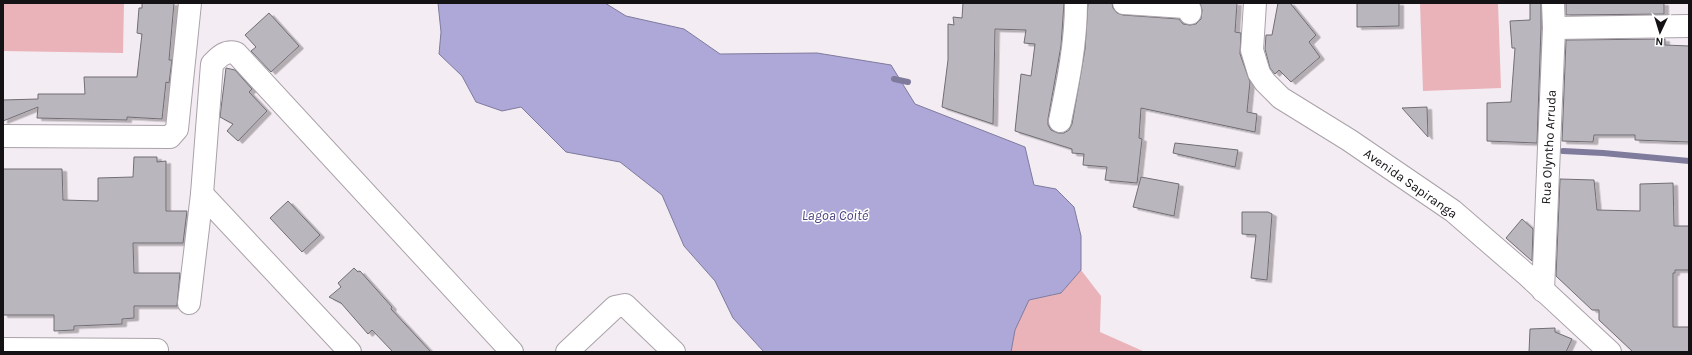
<svg xmlns="http://www.w3.org/2000/svg" width="1692" height="355" viewBox="0 0 1692 355" font-family="Karla,sans-serif">
  <defs>
    <filter id="shadow"><feDropShadow dx="4.5" dy="2.5" stdDeviation="0" flood-color="#0004"/></filter>
  </defs>
  <rect width="100%" height="100%" fill="#f4ecf3"/>
  <g fill="#eab3b9">
    <path d="M3,3H124L123,53L3,51Z"/>
    <path d="M1420,3H1498L1501,88L1423,91Z"/>
    <path d="M1081,270L1101,296L1100,332L1145,352H1011L1015,330L1029,300L1061,293Z"/>
  </g>
  <path fill="#ada8d7" stroke="#7f7b9d" d="M438,3H605L626,16L684,29L720,54L817,53L891,65L915,104L1025,147L1034,185L1056,189L1074,207L1081,236V270L1061,293L1029,300L1015,330L1011,352H764L733,318L715,281L684,246L662,195L620,162L566,152L521,107L502,111L476,102L462,76L439,54L441,32Z"/>
  <g fill="none" stroke-linecap="round" stroke-linejoin="round">
    <g stroke="#7f7b9d" stroke-width="6">
      <path d="M894,79L908,82"/>
      <path d="M1563,151L1603,153L1689,161"/>
    </g>
  </g>
  <g fill="#bab6be" stroke="#716d75" filter="url(#shadow)">
    <path d="M142,3H174L169,60H172L169,83L166,82L162,119L127,117V120L37,118L38,107L3,121V100L38,99V94H85L84,77H137L142,34L137,33L139,8H142Z"/>
    <path d="M963,3H1064L1061,46L1048,119V125L1051,130L1058,133H1064L1069,130L1072,124L1085,49L1088,3H1112L1113,8L1117,13L1123,15L1179,19L1183,24L1190,25L1196,24L1201,19L1202,10L1200,3H1237L1235,32L1241,33L1240,54L1250,82L1247,112L1257,114L1255,132L1141,108L1139,138L1142,139L1137,183L1105,180L1107,167L1083,165L1084,154L1072,153V149L1015,131L1021,74L1031,76L1035,44L1024,43L1026,30L995,29L993,124L942,107L948,60V24L954,25L953,17L962,18Z"/>
    <path d="M1278,3H1290L1316,35L1309,42L1320,57L1291,82L1279,70L1275,74L1270,68L1265,49L1266,35H1272Z"/>
    <path d="M1357,3H1399V26L1357,27Z"/>
    <path d="M1530,3H1541V28L1537,143L1487,141V103L1511,102L1515,48H1512L1510,21L1530,20Z"/>
    <path d="M1566,3H1664V14L1566,15Z"/>
    <path d="M269,13L299,46L271,72L251,51L256,47L245,35Z"/>
    <path d="M1665,39V45L1689,46V142L1635,140V135H1594L1593,142L1562,141L1566,40Z"/>
    <path d="M226,68L235,70L252,89L249,92L267,111L238,141L227,131L233,124L220,117Z"/>
    <path d="M1427,107L1428,137L1402,108Z"/>
    <path d="M1175,143L1238,150L1235,167L1173,153Z"/>
    <path d="M134,157H157V162L166,161V211H187L183,243H133L134,273H180L177,306H134V318L122,319V324L74,326V330L54,331V315H3V169H62L63,200L98,201V178L133,177Z"/>
    <path d="M1141,177L1179,184L1174,216L1133,207Z"/>
    <path d="M1560,179L1594,180L1597,210L1640,211V184L1673,183L1674,226H1689V270H1675V273H1673V327H1689V352H1633L1599,320V310H1592L1556,276Z"/>
    <path d="M288,201L320,235L302,252L270,218Z"/>
    <path d="M1242,212H1268L1272,214L1267,280L1251,278L1256,235L1242,234Z"/>
    <path d="M1522,219L1533,229L1532,261L1506,238Z"/>
    <path d="M354,268L358,272L360,271L392,307L391,309L431,352H393L372,330L368,334L341,303L329,297L341,287L338,283Z"/>
    <path d="M1555,328V332L1572,339L1566,352H1529L1530,329Z"/>
  </g>
  <g fill="none" stroke-linecap="round" stroke-linejoin="round">
    <g stroke="#aaa2a9" stroke-width="24">
      <g id="minor">
        <path d="M1124,3L1185,7L1190,10V13"/>
        <path d="M1255,3L1252,50L1259,73L1265,82L1281,98L1349,140L1453,211L1527,275L1610,352"/>
        <path d="M1554,28L1689,26"/>
        <path d="M1060,121C1068,82 1076,43 1076,3"/>
        <path d="M3,136L170,137L177,129L190,3"/>
        <path d="M202,194L350,352"/>
        <path d="M1543,291L1554,28L1553,3"/>
        <path d="M189,303L202,194L212,64C219,57 225,50 236,53L512,352"/>
        <path d="M3,349L157,350"/>
        <path d="M567,352L615,307L625,305L674,352"/>
      </g>
    </g>
    <use href="#minor" stroke="#fff" stroke-width="22"/>
  </g>
  <g text-anchor="middle" stroke-width="3" stroke-linejoin="round" paint-order="stroke">
    <g font-size="13" fill="#151215" stroke="#fff">
      <text transform="translate(1548 147) rotate(-87)" y="5">Rua Olyntho Arruda</text>
      <text transform="translate(1411 183) rotate(35)" y="5">Avenida Sapiranga</text>
    </g>
    <g font-size="14" font-style="italic" fill="#4d437f" stroke="#fff">
      <text x="835" y="220">Lagoa Coité</text>
    </g>
  </g>
  <rect width="1692" height="355" fill="none" stroke="#151215" stroke-width="8"/>
  <g transform="translate(1660 32) rotate(184)" stroke="#ffffff" stroke-width="3" paint-order="stroke">
  <path d="M0-3L7 15L0 10L-7 15Z" fill="#151215"/>
  <text y="-6" font-size="11" font-weight="bold" text-anchor="middle" fill="#151215">N</text>
  </g>
</svg>
